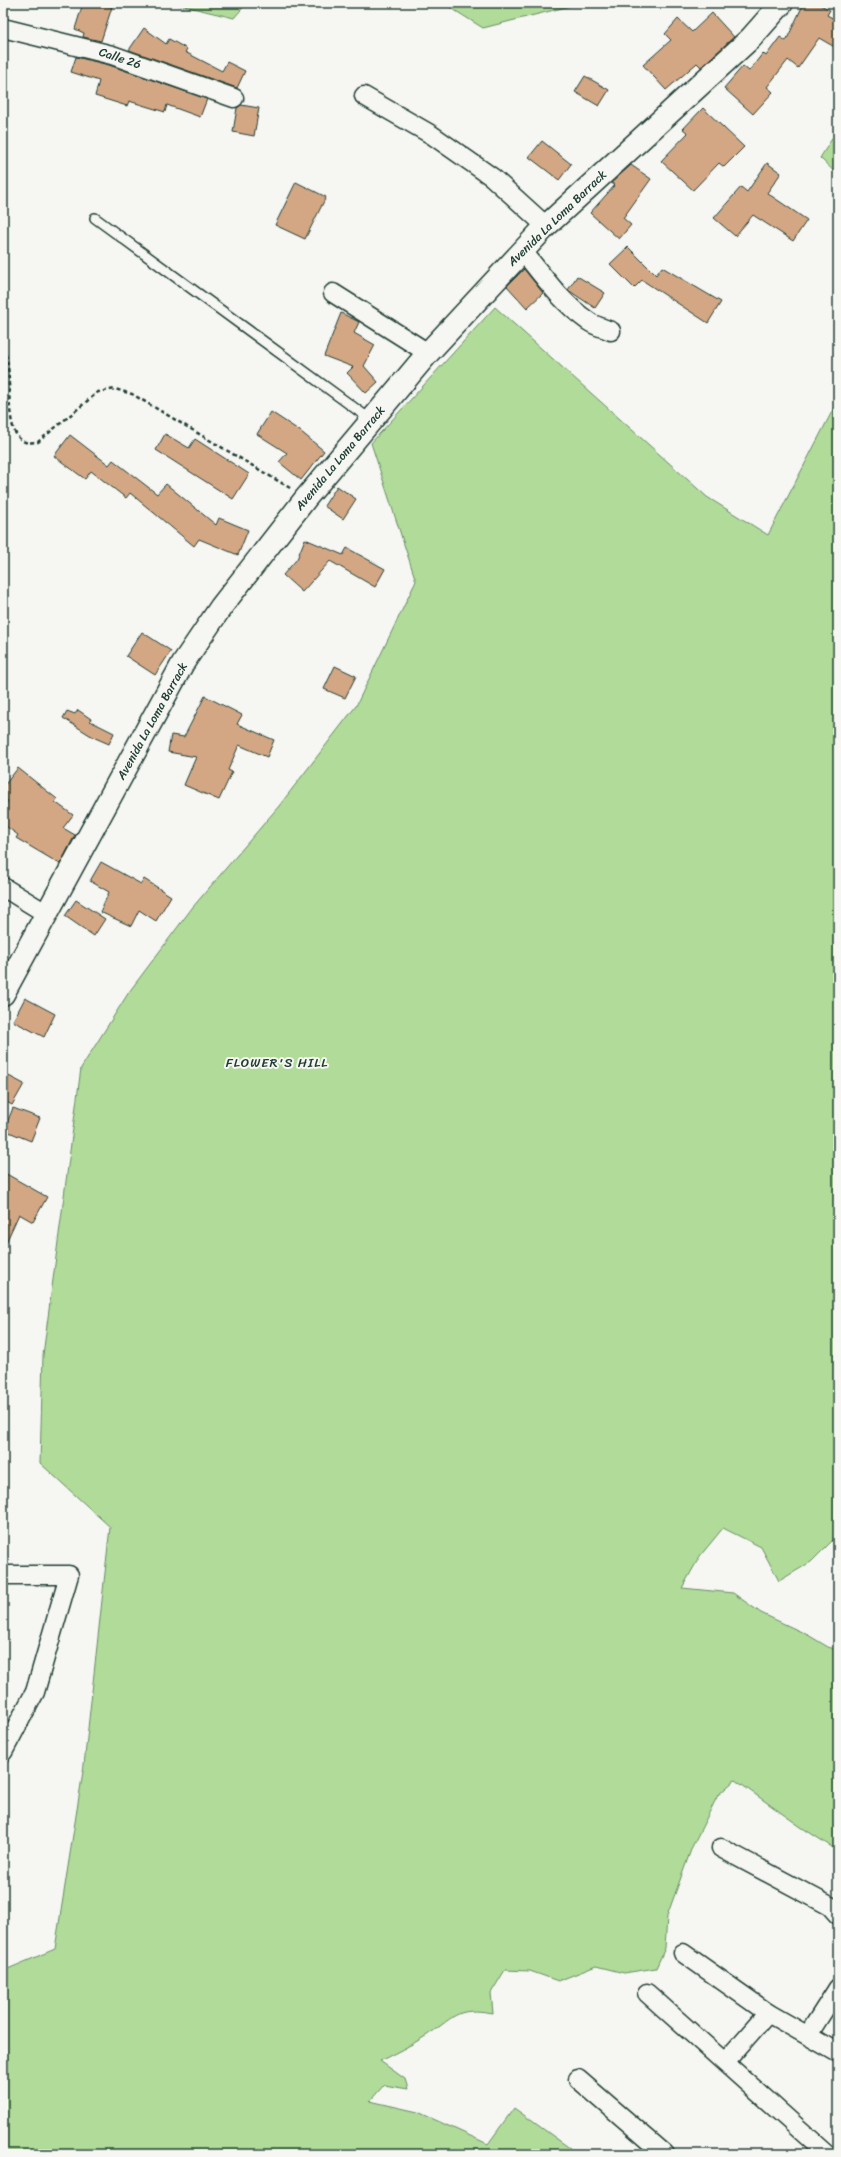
<svg xmlns="http://www.w3.org/2000/svg" width="841" height="2157" viewBox="0 0 841 2157" font-family="Sriracha,sans-serif">
  <rect width="100%" height="100%" fill="#f6f6f2"/>
  <filter id="ink" filterUnits="userSpaceOnUse"><feTurbulence type="fractalNoise" baseFrequency=".025" numOctaves="2"/><feDisplacementMap in="SourceGraphic" scale="8" xChannelSelector="R" yChannelSelector="G"/><feConvolveMatrix kernelMatrix="1 2 1 2 8 2 1 2 1" color-interpolation-filters="sRGB"/></filter>
  <g filter="url(#ink)">
    <g fill="#b0db99" stroke="#688c66">
      <path d="M172,3H247L234,18Z"/>
      <path d="M443,3H582L483,28Z"/>
      <path d="M838,129V175L820,158Z"/>
      <path d="M495,307L707,497L768,535L838,400V1535L811,1562L779,1581L761,1547L723,1528L700,1556L682,1588L733,1593L761,1613L808,1635L828,1647L838,1650V1851L801,1827L735,1780L718,1795L692,1847L667,1916L665,1948L656,1968L624,1973L596,1966L558,1981L530,1971L505,1970L491,1993L493,2013C454,2006 454,2019 424,2037C410,2046 395,2053 380,2061L405,2079L408,2089L384,2085L370,2101L418,2112L488,2144L514,2108L578,2154H3V1971L55,1949L84,1765L110,1527L40,1463L43,1355L81,1068L129,992L192,908L279,806L356,706L416,581L371,443Z"/>
    </g>
    <g fill="#d3a784" stroke="#1f3d34">
      <path d="M83,3H100L112,7L101,41L83,37L84,33L75,29Z"/>
      <path d="M804,3H817L830,10L827,15L838,21V49L819,38L798,68L788,60L767,87L773,92L753,114L724,88L743,66L749,71L763,53L766,56L780,37L786,41Z"/>
      <path d="M712,13L734,37L701,67L697,63L666,90L643,65L671,40L665,34L678,19L692,32Z"/>
      <path d="M144,28L166,44L169,39L187,49L185,52L222,71L227,62L245,71L237,88L129,50Z"/>
      <path d="M76,57L109,65L207,99L200,117L167,105L165,112L129,101L127,106L95,96L99,81L71,72Z"/>
      <path d="M585,76L609,90L599,106L575,92Z"/>
      <path d="M241,105L259,108L254,136L233,132L237,108Z"/>
      <path d="M703,108L744,147L724,167L719,163L693,190L661,161L688,133L683,129Z"/>
      <path d="M542,141L571,164L559,180L529,157Z"/>
      <path d="M767,163L781,173L767,193L807,220L793,241L753,215L735,236L714,218L741,187L747,192Z"/>
      <path d="M631,165L651,179L623,218L631,225L619,239L590,213L615,185L611,183Z"/>
      <path d="M296,182L326,197L305,239L275,225Z"/>
      <path d="M628,247L656,275L662,267L721,302L708,323L642,280L634,288L610,264Z"/>
      <path d="M524,269L543,293L527,308L507,286Z"/>
      <path d="M577,276L605,293L595,308L568,290Z"/>
      <path d="M341,313L359,322L354,333L375,345L364,366L378,382L366,393L347,373L353,367L324,356Z"/>
      <path d="M271,412L300,431L324,451L301,480L279,462L287,453L257,434Z"/>
      <path d="M165,434L189,448L195,439L249,474L233,499L156,450Z"/>
      <path d="M70,435L109,465L113,460L157,494L166,484L216,525L219,518L248,530L238,555L199,539L194,546L130,493L126,498L91,471L85,479L54,456Z"/>
      <path d="M337,486L356,499L343,519L324,506Z"/>
      <path d="M305,539L343,555L347,548L385,569L375,587L330,561L302,592L283,575L297,559Z"/>
      <path d="M142,632L171,651L155,675L126,656Z"/>
      <path d="M335,666L356,676L345,698L324,689Z"/>
      <path d="M205,696L242,715L237,724L274,740L267,757L239,745L228,770L232,772L219,800L184,785L196,757L168,752L171,735L184,737Z"/>
      <path d="M78,710L91,719L90,721L114,733L109,744L93,737L63,718L67,711L75,714Z"/>
      <path d="M18,768L57,799L55,802L73,815L63,828L75,835L60,864L16,838L18,835L3,824V808L8,801L3,797V787Z"/>
      <path d="M101,862L141,884L144,879L171,896L156,921L139,910L131,926L100,912L109,892L90,881Z"/>
      <path d="M76,900L105,919L94,936L65,916Z"/>
      <path d="M25,998L55,1014L44,1037L13,1021Z"/>
      <path d="M3,1073L24,1084L12,1105L3,1100Z"/>
      <path d="M13,1108L40,1118L31,1141L4,1130Z"/>
      <path d="M3,1172L47,1197L33,1222L19,1214L3,1249Z"/>
    </g>
    <g fill="none" stroke-linecap="round" stroke-linejoin="round">
      <g stroke="#1f3d34" stroke-width="12">
        <path id="lane" d="M95,218L371,420"/>
      </g>
      <g stroke="#1f3d34" stroke-width="21">
        <g id="street">
          <path d="M3,28L112,55L234,98"/>
          <path d="M364,96L432,135L492,177L546,226"/>
          <path d="M522,250C542,275 562,303 588,321C594,326 604,328 611,331"/>
          <path d="M333,293L428,353"/>
          <path d="M3,887L47,914"/>
          <path d="M3,1575H69L35,1692L3,1752"/>
          <path d="M721,1848L830,1906L838,1915"/>
          <path d="M683,1953L768,2013L838,2053"/>
          <path d="M647,1993L827,2154"/>
          <path d="M808,2035L838,1988"/>
          <path d="M725,2062L768,2013"/>
          <path d="M578,2079L665,2154"/>
        </g>
      </g>
      <g stroke="#1f3d34" stroke-width="25">
        <path id="secondary" d="M3,994L183,663L221,607L306,498L428,353L546,226L751,38L782,3"/>
      </g>
      <path stroke="#1f3d34" stroke-width="2.5" stroke-dasharray="4 3" stroke-linecap="butt" d="M3,348C16,370 0,432 25,442C28,443 34,442 38,442L98,392L115,389L132,394L290,488"/>
      <use href="#lane" stroke="#f6f6f2" stroke-width="9"/>
      <use href="#street" stroke="#f6f6f2" stroke-width="18"/>
      <use href="#secondary" stroke="#f6f6f2" stroke-width="22"/>
    </g>
  </g>
  <g text-anchor="middle" stroke-width="4" stroke-linejoin="round" paint-order="stroke">
    <g font-size="12" fill="#1f3d34" stroke="#f6f6f2">
      <text transform="translate(120 58) rotate(18)" y="4">Calle 26</text>
      <text transform="translate(557 218) rotate(-44)" y="4">Avenida La Loma Barrack</text>
      <text transform="translate(340 458) rotate(-50)" y="4">Avenida La Loma Barrack</text>
      <text transform="translate(152 721) rotate(-61)" y="4">Avenida La Loma Barrack</text>
    </g>
    <g font-size="13" letter-spacing="1" fill="#1f3d34" stroke="#f6f6f2">
      <text x="277" y="1067">FLOWER'S HILL</text>
    </g>
  </g>
  <rect width="841" height="2157" fill="none" stroke="#f6f6f2" stroke-width="16"/>
  <rect x="8" y="8" width="825" height="2141" fill="none" stroke="#1f3d34" stroke-width="1.5" filter="url(#ink)"/>
</svg>
